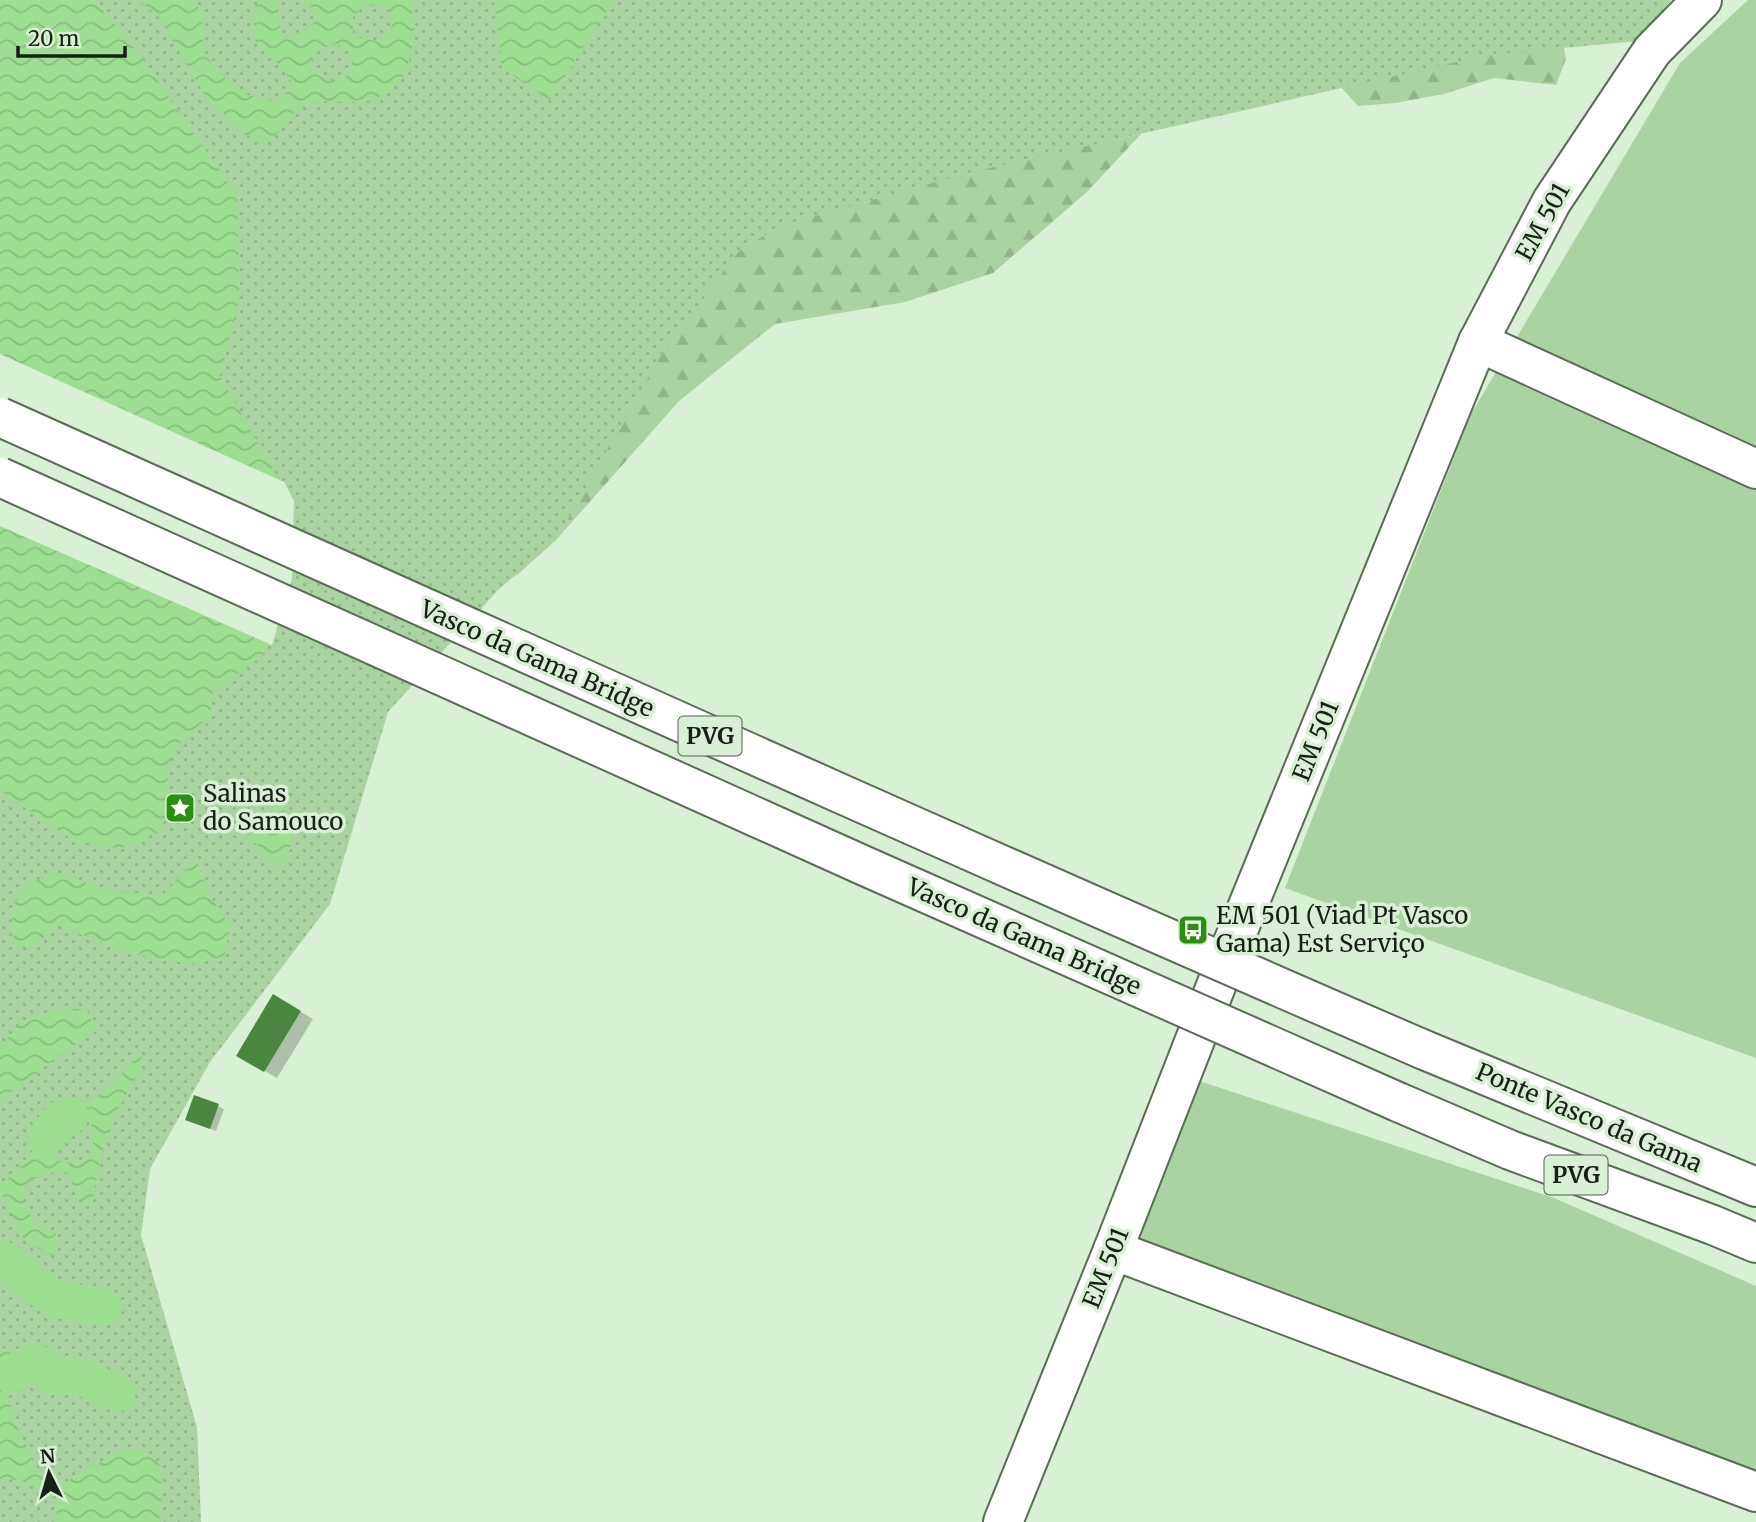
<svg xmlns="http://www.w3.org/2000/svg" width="1756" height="1522" viewBox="0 0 1756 1522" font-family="Merriweather,serif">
  <defs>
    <pattern id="forest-firs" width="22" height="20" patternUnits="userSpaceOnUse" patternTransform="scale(1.75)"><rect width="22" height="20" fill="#a9d3a1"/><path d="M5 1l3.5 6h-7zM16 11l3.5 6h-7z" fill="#91b58a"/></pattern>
    <pattern id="park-dots" width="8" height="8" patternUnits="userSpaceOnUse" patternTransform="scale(1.75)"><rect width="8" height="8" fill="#a9d3a1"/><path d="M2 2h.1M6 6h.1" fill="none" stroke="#91b58a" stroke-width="1.8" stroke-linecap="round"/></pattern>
    <pattern id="water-waves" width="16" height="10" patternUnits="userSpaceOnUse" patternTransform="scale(1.75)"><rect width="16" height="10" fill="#9ede93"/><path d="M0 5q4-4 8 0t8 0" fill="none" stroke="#87be7e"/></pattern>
  </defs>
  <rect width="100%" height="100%" fill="#d8f0d3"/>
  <g fill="#a9d3a1">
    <path d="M1748,0H1756V1058L1285,888L1471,414L1680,63Z"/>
    <path d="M1181,1075L1554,1198L1756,1286V1492L1113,1250Z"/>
  </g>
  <g fill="url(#forest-firs)">
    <path d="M1562,38L1566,59L1556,85L1494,78L1444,94L1395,103L1358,106L1339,85Z"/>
    <path d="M1141,134L1088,191L993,273L905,302L775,324L679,401L556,540L515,577L707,225Z"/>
  </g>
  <path fill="url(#park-dots)" d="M0,0H1671L1639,41L1487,55L968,173L780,226L739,251L659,358L556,540L498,590L388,712L330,904L210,1062L150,1169L141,1235L197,1427L201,1522H0Z"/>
  <g fill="url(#water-waves)" fill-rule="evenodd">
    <path d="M0,0H94L139,54L237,195L239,299L220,376L291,501L289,579L265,654L213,691L210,717L183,738L166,766L170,805L160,831L120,849L73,840L0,791Z"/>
    <path d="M138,0H191L202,11L203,49L215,70L248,95L276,101L294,86L281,67L255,40L253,12L259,0H278L276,17L285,38L304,30L316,21L312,7L300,0H411L415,32L407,70L402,78L384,95L365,102L315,101L297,109L272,140L266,143L260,142L244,134L206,97L158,16ZM364,5L387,6L392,26L379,42L353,36V17ZM337,44L353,55L350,75L331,82L315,72L311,59L323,46Z"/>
    <path d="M494,0H613L550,100L502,68Z"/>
    <path d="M277,802L283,806L293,831L288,858L277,866L269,863L258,845L246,839C251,830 259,830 266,824C273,819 274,809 277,802Z"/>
    <path d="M196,859L209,894L230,926L225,956C215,958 204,963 193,963C146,962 101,943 58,925L34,946L15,948L12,910L21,890L53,871L106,890L162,896Z"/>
    <path d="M65,1008L87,1010L96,1031L58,1056L18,1088L0,1099V1047L21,1022Z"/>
    <path d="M137,1055L146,1060L115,1114L101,1155L92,1203L84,1205L66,1172L44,1173L27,1183L23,1199L34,1224L54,1231L60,1241L51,1255L37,1248L22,1237L19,1227L12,1218L6,1198L0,1195V1184L17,1172L43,1135L48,1138C49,1166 67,1165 89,1160C95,1139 97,1133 85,1114L72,1118L68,1114C98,1101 117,1080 137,1055Z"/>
    <path d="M0,1346L10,1353L8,1402C13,1409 13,1414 16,1422C19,1431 23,1439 27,1447C36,1467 35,1482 62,1484L115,1454L127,1449L143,1451L156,1459L160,1467L162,1492L159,1522H56L58,1502L41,1489L31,1486L21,1480L0,1479Z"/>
  </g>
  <path fill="#d8f0d3" d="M0,354L284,482L294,501L292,579L272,645L0,526Z"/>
  <g fill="#0003">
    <path d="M273,996L313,1019L277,1078L238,1055Z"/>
    <path d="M195,1097L224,1109L216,1131L193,1122Z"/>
  </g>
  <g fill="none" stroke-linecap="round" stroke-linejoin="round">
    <g stroke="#9ede93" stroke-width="37">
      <path d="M46,1137L62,1118L70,1116"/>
      <path d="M0,1258L54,1299L104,1307"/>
      <path d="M9,1374C21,1371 25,1363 35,1362L55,1376L77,1377L86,1379L117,1393"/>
    </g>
  </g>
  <g fill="#4a863f">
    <path d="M273,994L301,1011L264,1072L236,1056Z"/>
    <path d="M194,1095L219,1104L210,1129L185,1120Z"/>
  </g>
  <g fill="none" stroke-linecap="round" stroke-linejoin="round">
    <g stroke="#586d54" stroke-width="42">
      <g id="minor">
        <path d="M1478,342L1756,469"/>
        <path d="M1113,1250L1756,1492"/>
      </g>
    </g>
    <g stroke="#586d54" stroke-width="42">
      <path id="major" d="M1003,1522L1113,1250L1232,945L1478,342L1552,201L1652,51L1702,0"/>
    </g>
    <g stroke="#586d54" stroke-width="42">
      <g id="highway">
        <path d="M1422,1049L1756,1187"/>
        <path d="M1398,1102L1510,1150L1713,1225L1756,1243"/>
      </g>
    </g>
    <use href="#minor" stroke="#fff" stroke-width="38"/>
    <use href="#major" stroke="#fff" stroke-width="38"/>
    <use href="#highway" stroke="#fff" stroke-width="38"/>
    <g stroke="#586d54" stroke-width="42" stroke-linecap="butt">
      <g id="highway-bridge">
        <path d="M0,417C473,629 946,843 1422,1049"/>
        <path d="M0,477L867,867L1398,1102"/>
      </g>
    </g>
    <use href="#highway-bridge" stroke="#fff" stroke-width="38"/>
  </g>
  <defs>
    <g id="sight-square" transform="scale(1.575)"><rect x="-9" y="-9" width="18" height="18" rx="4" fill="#298f0e" stroke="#d8f0d3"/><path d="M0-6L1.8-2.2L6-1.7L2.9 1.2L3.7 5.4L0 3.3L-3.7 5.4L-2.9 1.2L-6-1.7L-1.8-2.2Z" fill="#fff"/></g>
    <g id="bus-square" transform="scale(1.575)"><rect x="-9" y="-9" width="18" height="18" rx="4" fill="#298f0e" stroke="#d8f0d3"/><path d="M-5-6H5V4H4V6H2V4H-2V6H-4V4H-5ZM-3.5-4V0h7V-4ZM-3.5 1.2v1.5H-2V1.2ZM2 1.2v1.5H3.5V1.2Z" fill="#fff"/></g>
  </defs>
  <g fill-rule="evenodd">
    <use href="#sight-square" x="180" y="808"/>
    <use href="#bus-square" x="1193" y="930"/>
  </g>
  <g text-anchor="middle" stroke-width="7" stroke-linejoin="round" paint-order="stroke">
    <g fill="#d8f0d3" stroke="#515e4f" stroke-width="2">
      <rect x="678.5" y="716.5" width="63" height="39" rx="5"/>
      <rect x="1544.5" y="1155.5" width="63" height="39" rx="5"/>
    </g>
    <g font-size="23" font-weight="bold" fill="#172016">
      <text x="710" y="744">PVG</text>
      <text x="1576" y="1183">PVG</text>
    </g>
    <g font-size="24" fill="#172016" stroke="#d8f0d3">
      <text transform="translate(1543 222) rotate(-61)" y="8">EM 501</text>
      <text transform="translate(537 659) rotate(24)" y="8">Vasco da Gama Bridge</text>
      <text transform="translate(1316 741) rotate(-68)" y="8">EM 501</text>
      <text transform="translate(1024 937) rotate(24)" y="8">Vasco da Gama Bridge</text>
      <text transform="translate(1589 1118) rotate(23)" y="8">Ponte Vasco da Gama</text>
      <text transform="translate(1106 1268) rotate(-68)" y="8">EM 501</text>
    </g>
    <g font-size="24" fill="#172016" stroke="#d8f0d3" text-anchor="start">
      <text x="203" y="802">Salinas<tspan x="203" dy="28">do Samouco</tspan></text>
      <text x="1216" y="924">EM 501 (Viad Pt Vasco<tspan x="1216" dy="28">Gama) Est Serviço</tspan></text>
    </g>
  </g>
  <g transform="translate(49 1473) rotate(355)" stroke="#d8f0d3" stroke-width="5" paint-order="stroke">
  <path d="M0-5L12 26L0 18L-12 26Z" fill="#172016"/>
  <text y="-10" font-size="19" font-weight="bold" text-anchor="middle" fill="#172016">N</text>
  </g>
  <path d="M18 46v10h107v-10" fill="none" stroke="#172016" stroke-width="3.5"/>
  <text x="28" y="46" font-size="21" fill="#172016" stroke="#d8f0d3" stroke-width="5" paint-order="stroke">20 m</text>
</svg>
